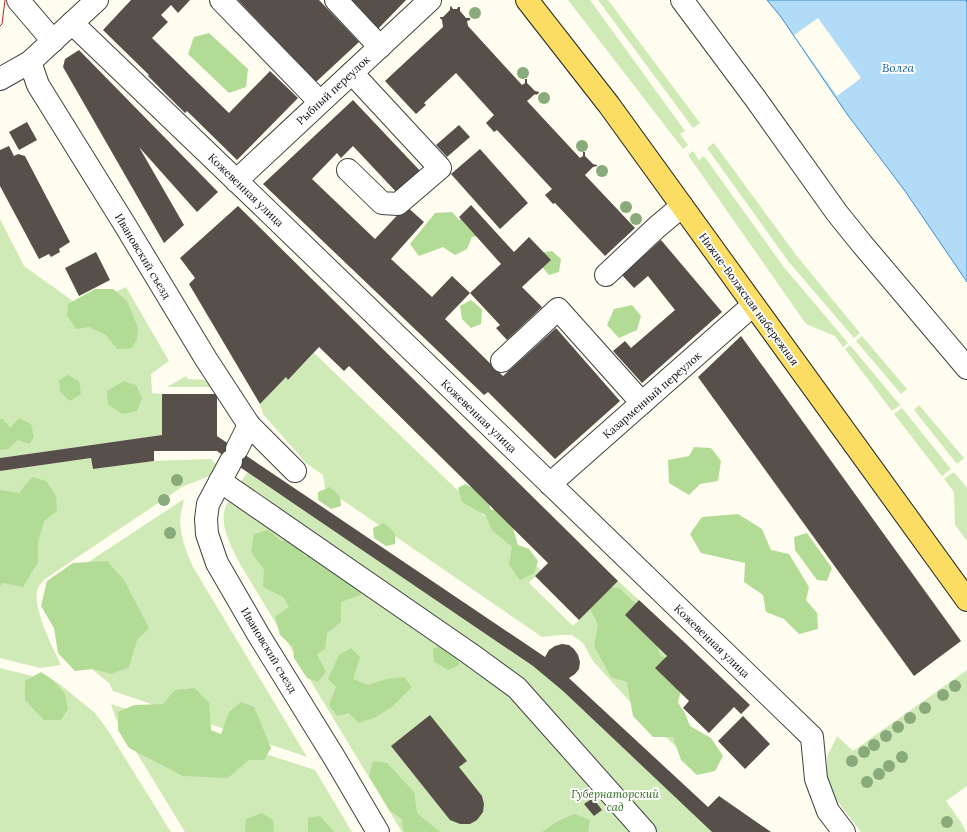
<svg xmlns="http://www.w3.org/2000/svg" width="967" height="832" viewBox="0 0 967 832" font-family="Lora,serif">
  <rect width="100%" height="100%" fill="#fffdef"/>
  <g fill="#d0eab7">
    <path d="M568,0H590L685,131L680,134L688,145L683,149Z"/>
    <path d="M598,0H608L700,123L693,128Z"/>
    <path d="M714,143L796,255L860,333L854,338L788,261L707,148Z"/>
    <path d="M693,151L699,160L704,156L783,266L848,343L843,347L835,336L806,324L688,155Z"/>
    <path d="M0,219L24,266L77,304L88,305L126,287L169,361L151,374L152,393L162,394V435L0,458Z"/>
    <path d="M862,336L907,389L901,394L856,341Z"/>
    <path d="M850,345L900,405L892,411L845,349Z"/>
    <path d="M314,353L541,570L529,583L573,626L618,581L639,600L625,615L667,656L655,668L688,758L641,714L593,661L583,643L572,635H561L542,637L325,488L323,475L306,463L263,414L260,404L286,377L289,379Z"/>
    <path d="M186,376L188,379L205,380L213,387H167Z"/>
    <path d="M919,405L964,458L957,464L914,410Z"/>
    <path d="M902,408L951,469L942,476L894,414Z"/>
    <path d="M91,458L93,469L154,461L211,459L218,466L212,475L182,487L45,579C43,581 41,583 39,586C29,602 53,648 61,665L40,668L0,658V471Z"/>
    <path d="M248,472L533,666L563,691L712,832H402L240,564C233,550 219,525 225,509C226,504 230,499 232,495L519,682L237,487Z"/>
    <path d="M954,472L967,488V541L955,525L954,492L944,479Z"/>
    <path d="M184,499C183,505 181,512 180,518C180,536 186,551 193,567L307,757L113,691L109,683L82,661L52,586Z"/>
    <path d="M0,668L57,682L95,713L107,729L171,832H0Z"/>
    <path d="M967,670V786L946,801L961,822L966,831L965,832H861L838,802L826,781L827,757L837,736L853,751Z"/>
    <path d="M111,704L315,770L352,832H185L116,719Z"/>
  </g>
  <g fill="#b2db96">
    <path d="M209,33L248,69L246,87L229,93L188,54L194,37Z"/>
    <path d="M452,212L459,220L474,213L482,236L472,237L467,249L455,255L443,247L419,256L410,244L435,213Z"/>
    <path d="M552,251L561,259L559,272L549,275L537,261L539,253Z"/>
    <path d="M95,289H113L127,301L138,328L137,339L132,348L117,349L106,335L89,327L76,329L67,315L68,304Z"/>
    <path d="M471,300L482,309L481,324L471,328L462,319L460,306Z"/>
    <path d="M632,305L641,316L637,330L619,338L607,325L614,309Z"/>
    <path d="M68,375L79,381L81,394L70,401L60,392L59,380Z"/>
    <path d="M124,381L136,385L142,398L137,411L122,414L108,404L107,391Z"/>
    <path d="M19,418L31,424L34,437L29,444L18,440L8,449L0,450V419H3L10,428Z"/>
    <path d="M694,447L711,448L721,461L718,481L700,484L689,495L669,483L668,460L689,456Z"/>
    <path d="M32,477L46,481L56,496L57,511L44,521L38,542V562L23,587L3,583L0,586V490L19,493Z"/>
    <path d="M465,484L485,494L491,510L500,508L510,518L518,545L529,549L538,561L534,573L520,580L509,565L512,547L492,530L485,515L462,502L458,488Z"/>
    <path d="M330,487L340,496L341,506L331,509L318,500V492Z"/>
    <path d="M738,514L762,529L771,550L789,554L809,587L806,600L817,613L818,629L799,634L784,619L766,612L763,595L744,582L745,563L701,553L690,534L702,517Z"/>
    <path d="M384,523L395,533V544L386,546L374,538L373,528Z"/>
    <path d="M268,530L281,541L293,540L305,556L322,550L360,577L361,595L341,602V622L327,633L325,649L317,654L326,672L318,682L307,678L294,658L293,647L280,635L275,617L289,607L283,597L263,587L264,569L251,552L254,534Z"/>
    <path d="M807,533L832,568L827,581L817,580L795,550L794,537Z"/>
    <path d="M107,561L124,580L149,628L137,640L129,667L112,674L93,669L75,671L58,653L54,628L41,606L47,581L73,563Z"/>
    <path d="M606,587L619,588L646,613L660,655L677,665L683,681L678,703L685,713L690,726L711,738L723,756L715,771L697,775L681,760L673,737H653L633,716L627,682L611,677L594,646L598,625L588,604Z"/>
    <path d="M447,643L459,653V665L449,670L434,662L433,649Z"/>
    <path d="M351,648L360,657L353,679L368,685L387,679L404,677L412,687L393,706L376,717L359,723L349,713L337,716L329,705L336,687L328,679L339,655Z"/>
    <path d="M41,672L53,680L65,694L68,709L61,720H44L25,700V681Z"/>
    <path d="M195,688L209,703L211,730L221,734L229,712L241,702L254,707L271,748L264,760H249L228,778L183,776L129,748L118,730V712L134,705L163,704L175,690Z"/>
    <path d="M373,761L387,763L414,792L417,813L440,832H405L403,830L402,819L390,811L369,776Z"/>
    <path d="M262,813L273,820L274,832H245L246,819Z"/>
    <path d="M574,814L590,820L588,832H542L558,821Z"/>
    <path d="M320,816L334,832H308V818Z"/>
  </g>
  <path fill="#b2dbf7" stroke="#388dd0" d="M767,0H967V282L905,191L847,114L781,17Z"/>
  <path fill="#fffdef" d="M818,18L861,78L837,96L794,35Z"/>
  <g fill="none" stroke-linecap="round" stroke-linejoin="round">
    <path stroke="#145ea3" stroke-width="1" stroke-dasharray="5 4" stroke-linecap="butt" d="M967,0V2"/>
  </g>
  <g fill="#574f4a">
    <path d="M131,0H190L178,13L171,5L161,15L168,22L152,38L229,113L270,71L298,98L237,160L187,111L185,113L148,76L149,75L103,30Z"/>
    <path d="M238,0H319L359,42L316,82Z"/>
    <path d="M347,0H406L376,31Z"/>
    <path d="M451,6L453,9H457L458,7H460V11L466,18H470V20L467,21L468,26L522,85L525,83V79H527V83L535,91L539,92V93L536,95L535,94L527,101L580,158L583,156V152H585V156L593,164L597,165V166L593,167L585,175L635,228L605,256L555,203L553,204L545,195L552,189L497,130L494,132L486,123L494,115L456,73L424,103L426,105L416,114L385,81L443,27L442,20L440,18V17H443L450,10V7Z"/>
    <path d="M79,50L218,192L197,212L139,147L184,225L164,243L63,67L65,59Z"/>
    <path d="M353,100L423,174L400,196L353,146L341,158L337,153L312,179L375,239L406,206L424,222L391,259L432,297L452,276L470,293L445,319L503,376L556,328L620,401L555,459L488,392L484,395L263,184Z"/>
    <path d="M27,122L37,140L19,150L9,132Z"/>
    <path d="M459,125L470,137L447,157L436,145Z"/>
    <path d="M9,146L14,156L18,154L25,156L70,242L59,249L60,252L51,257L49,254L39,259L0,186V150Z"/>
    <path d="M480,149L528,203L500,229L451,174Z"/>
    <path d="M471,205L514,252L529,237L551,260L522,287L542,307L507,340L496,328L500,325L470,293L501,264L459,217Z"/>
    <path d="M238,206L618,581L579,620L535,576L548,563L349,366L344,371L319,347L288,380L286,377L260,404L189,284L195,278L180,258Z"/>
    <path d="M661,240L722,312L642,383L613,351L625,341L631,348L675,310L648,276L634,288L622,275Z"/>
    <path d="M96,252L110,280L79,296L65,268Z"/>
    <path d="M741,336L961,641L914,676L698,377Z"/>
    <path d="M162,394H217V436L545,657L549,650L555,646L562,644L569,645L574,649L578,655L580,662L579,669L575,674L569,678L572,681L708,807L719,796L771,832H712L563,691L533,666L231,461L217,451H154V461L93,469L91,458L0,471V458L162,435Z"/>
    <path d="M639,600L682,640L750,705L741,714L734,707L709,733L683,708L689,701L655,668L667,656L625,615Z"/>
    <path d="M430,715L467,761L459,767L482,796L484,804L483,812L477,820L470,824H460L450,820L391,746Z"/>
    <path d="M743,716L770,744L745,769L718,741Z"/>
    <path d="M593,798L602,810L594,816L584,804Z"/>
  </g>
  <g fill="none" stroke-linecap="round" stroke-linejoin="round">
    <g stroke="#414141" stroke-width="24">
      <g id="minor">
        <path d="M18,0L53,41"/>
        <path d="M221,0L320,102"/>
        <path d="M336,0L380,47"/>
        <path d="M682,0L755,98L837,213L862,244L967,368"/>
        <path d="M72,23L243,187L812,737L816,779L828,811L844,832"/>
        <path d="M30,62L38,85L125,225L206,359L249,425L295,471"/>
        <path d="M0,79L30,62L97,0"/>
        <path d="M348,170L382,203L398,204L440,168L352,73"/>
        <path d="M236,181L430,0"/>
        <path d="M606,275L657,227L682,206"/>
        <path d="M502,361L558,309L642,403"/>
        <path d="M237,449L249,425"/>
        <path d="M231,461L208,504L206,519L207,534L217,563L258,634L334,757L378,832"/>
        <path d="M220,481L469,653L517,688L645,832"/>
        <path d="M550,484L753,305"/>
      </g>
    </g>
    <g stroke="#1f1f1f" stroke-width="24">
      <path id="major" d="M527,0L609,105L967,600"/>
    </g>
    <use href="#minor" stroke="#fff" stroke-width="22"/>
    <use href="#major" stroke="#fbdd63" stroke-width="22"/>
    <path stroke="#c12323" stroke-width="1" d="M0,26L2,24L5,0"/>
  </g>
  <g fill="#89aa7b">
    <circle cx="475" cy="13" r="6"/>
    <circle cx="523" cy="73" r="6"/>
    <circle cx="544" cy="98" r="6"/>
    <circle cx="582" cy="146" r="6"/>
    <circle cx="602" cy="171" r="6"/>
    <circle cx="626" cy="207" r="6"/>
    <circle cx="636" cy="219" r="6"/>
    <circle cx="177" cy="480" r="6"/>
    <circle cx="164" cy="500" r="6"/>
    <circle cx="170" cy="533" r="6"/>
    <circle cx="955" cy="686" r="6"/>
    <circle cx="943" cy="695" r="6"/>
    <circle cx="925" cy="708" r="6"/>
    <circle cx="910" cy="718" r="6"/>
    <circle cx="898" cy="727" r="6"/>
    <circle cx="886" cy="736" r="6"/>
    <circle cx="874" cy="745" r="6"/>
    <circle cx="864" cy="752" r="6"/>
    <circle cx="902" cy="757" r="6"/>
    <circle cx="852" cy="761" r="6"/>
    <circle cx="889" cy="766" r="6"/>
    <circle cx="879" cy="774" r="6"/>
    <circle cx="867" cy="782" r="6"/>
    <circle cx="947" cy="822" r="6"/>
  </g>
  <g text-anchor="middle" stroke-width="4" stroke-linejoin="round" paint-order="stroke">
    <g font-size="11" fill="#0e0e0e" stroke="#fff">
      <text transform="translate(333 90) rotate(-43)" y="4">Рыбный переулок</text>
      <text transform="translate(246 190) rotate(44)" y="4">Кожевенная улица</text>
      <text transform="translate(143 256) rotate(59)" y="4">Ивановский съезд</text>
      <text transform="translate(749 299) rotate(54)" y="4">Нижне-Волжская набережная</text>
      <text transform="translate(652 395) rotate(-41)" y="4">Казарменный переулок</text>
      <text transform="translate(479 416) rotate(44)" y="4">Кожевенная улица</text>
      <text transform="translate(712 641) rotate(44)" y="4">Кожевенная улица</text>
      <text transform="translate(269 650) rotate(59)" y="4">Ивановский съезд</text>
    </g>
    <g font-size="11" font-style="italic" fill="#29671c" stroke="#fff">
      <text x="615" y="798">Губернаторский<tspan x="615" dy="13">сад</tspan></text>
    </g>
    <g font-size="12" font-style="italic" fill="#145ea3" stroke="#fff">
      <text x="898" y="72">Волга</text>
    </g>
  </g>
</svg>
